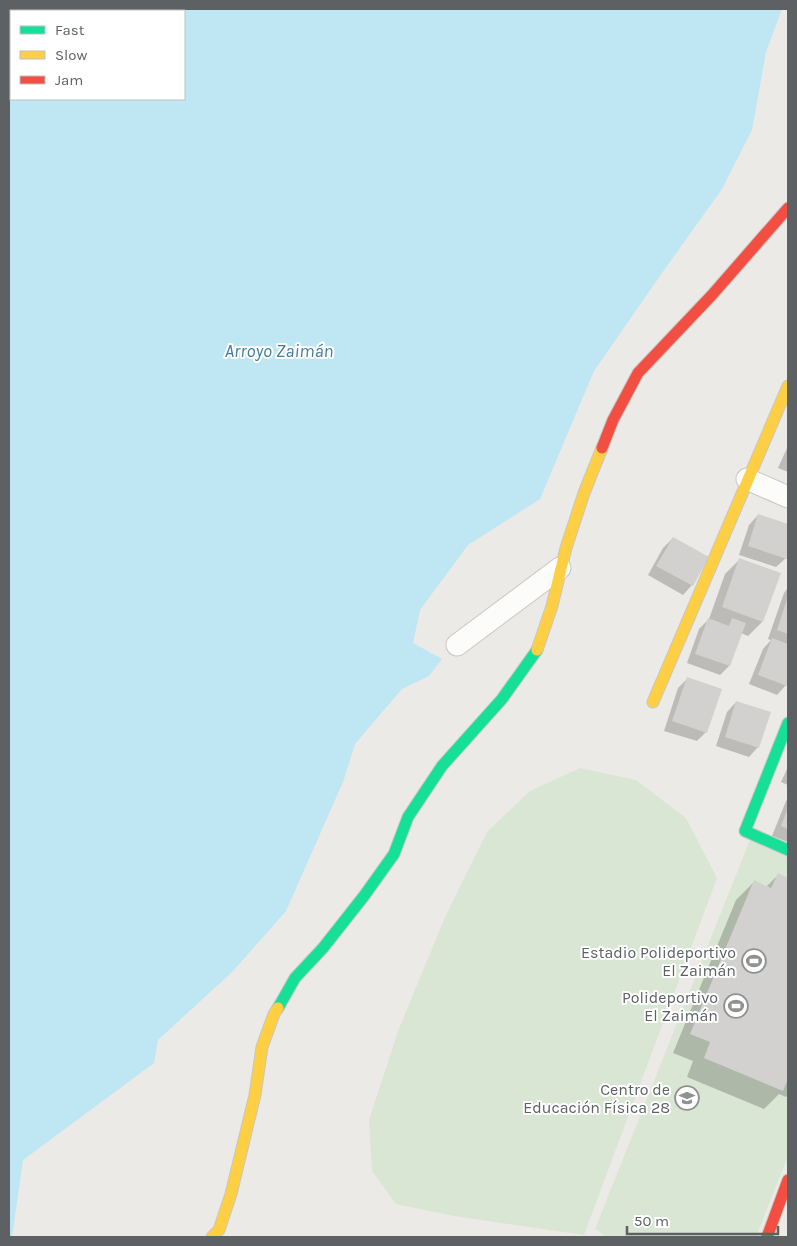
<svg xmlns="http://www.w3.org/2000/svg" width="797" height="1246" viewBox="0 0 797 1246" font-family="Karla,sans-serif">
  <rect width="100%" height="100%" fill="#eceae7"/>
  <g fill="#d9e6d3">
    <path d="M580,768L636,780L686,818L717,878L584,1235L454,1216L396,1204L372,1171L369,1120L398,1031L445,917L487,832L530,791Z"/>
    <path d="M750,840L788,856V1156L756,1237H607L595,1229Z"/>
  </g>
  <path fill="#bee6f3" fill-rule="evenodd" d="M9,9H782L766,52L752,130L722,189L662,273L594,371L540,499L468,545L420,610L413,643L442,659L429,676L402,689L355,744L343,782L286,911L232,972L158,1040L154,1063L23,1160L12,1237H9ZM11,11H184V99H11Z"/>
  <g fill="#0003">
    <path d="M788,446V472L778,468Z"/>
    <path d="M758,515L788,525V550L786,558L776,567L739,555L749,525Z"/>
    <path d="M673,538L692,585L683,595L648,575L663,548Z"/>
    <path d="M739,560L762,622L748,636L741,633L729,666L720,675L687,663L699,629L709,619L725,574Z"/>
    <path d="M788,588V679L786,685L777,695L749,684L763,649L771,640L768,639L784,593Z"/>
    <path d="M687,679L706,732L697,741L664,731L678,688Z"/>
    <path d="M736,702L758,747L749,757L716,746L727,712Z"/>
    <path d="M788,767V785L781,782Z"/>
    <path d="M788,799V842L772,836L786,801Z"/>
    <path d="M778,875L788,879V1094L786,1097L779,1094L764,1109L687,1077L693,1061L673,1053L736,900L754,882L766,887Z"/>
  </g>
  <g fill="#d2d1d0">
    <path d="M758,514L788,524V554L787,559L748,546Z"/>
    <path d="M673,537L709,557L693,586L656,566Z"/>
    <path d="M739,558L781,573L763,622L722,607Z"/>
    <path d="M788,596V634L777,630Z"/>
    <path d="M708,618L729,626L732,618L746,623L730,666L695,654Z"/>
    <path d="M772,638L788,644V683L787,686L758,675Z"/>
    <path d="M687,677L722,689L707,733L672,721Z"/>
    <path d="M736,701L771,712L759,748L725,737Z"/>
    <path d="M788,808V829L781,826Z"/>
    <path d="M778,873L788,878V1079L783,1091L704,1058L710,1042L690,1034L754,880L771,888Z"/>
  </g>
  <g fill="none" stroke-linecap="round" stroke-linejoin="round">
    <g stroke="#c8c8c7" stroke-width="23">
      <g id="street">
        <path d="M747,479L788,497"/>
        <path d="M457,645L560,568"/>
      </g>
    </g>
    <g stroke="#c6c7c6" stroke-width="13">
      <g id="fast">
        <path d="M788,723L745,831L788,850"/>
        <path d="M278,1008L295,978L323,948L364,896L394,854L408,817L442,766L502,699L537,650"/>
      </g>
    </g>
    <g stroke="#c6c7c6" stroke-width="13">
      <g id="slow">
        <path d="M537,650L552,606L566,548L584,493L602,448"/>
        <path d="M653,702L788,386"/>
        <path d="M212,1237L219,1230L231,1194L255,1095L262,1047L274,1014L278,1008"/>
      </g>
    </g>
    <g stroke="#c6c7c6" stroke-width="13">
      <g id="jam">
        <path d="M602,448L613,420L638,373L712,295L788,208"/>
        <path d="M767,1237L788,1180"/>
      </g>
    </g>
    <use href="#street" stroke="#fcfcfb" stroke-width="21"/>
    <use href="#fast" stroke="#16e098" stroke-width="11"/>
    <use href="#slow" stroke="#ffcf43" stroke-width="11"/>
    <use href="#jam" stroke="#f24e42" stroke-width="11"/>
  </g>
  <defs>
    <g id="stadium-ring" transform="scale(1.25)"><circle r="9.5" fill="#fff" stroke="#8f9192" stroke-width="1.5"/><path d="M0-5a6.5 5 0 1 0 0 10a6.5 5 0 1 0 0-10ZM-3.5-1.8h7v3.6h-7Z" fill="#8f9192"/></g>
    <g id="school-ring" transform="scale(1.25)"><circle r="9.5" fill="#fff" stroke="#8f9192" stroke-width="1.5"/><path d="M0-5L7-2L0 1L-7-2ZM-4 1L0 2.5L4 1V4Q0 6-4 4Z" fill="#8f9192"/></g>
  </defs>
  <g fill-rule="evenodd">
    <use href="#stadium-ring" x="754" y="961"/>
    <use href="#stadium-ring" x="736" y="1006"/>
    <use href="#school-ring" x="687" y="1098"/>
  </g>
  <g text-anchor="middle" stroke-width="4" stroke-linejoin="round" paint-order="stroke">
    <g font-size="16" fill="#5d6164" stroke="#fff" text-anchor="end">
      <text x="736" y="958">Estadio Polideportivo<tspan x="736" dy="18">El Zaimán</tspan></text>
      <text x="718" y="1003">Polideportivo<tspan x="718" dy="18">El Zaimán</tspan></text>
      <text x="670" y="1095">Centro de<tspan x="670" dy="18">Educación Física 28</tspan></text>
    </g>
    <g font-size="18" font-style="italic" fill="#437b98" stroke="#fff">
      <text x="279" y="357">Arroyo Zaimán</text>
    </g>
  </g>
  <rect width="797" height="1246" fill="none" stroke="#5d6164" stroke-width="20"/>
  <rect x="10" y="10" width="175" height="90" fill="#ffffff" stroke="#bec0c1"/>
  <rect x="20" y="26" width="25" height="8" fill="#16e098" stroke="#bec0c1"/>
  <text x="55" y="35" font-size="15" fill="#5d6164">Fast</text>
  <rect x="20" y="51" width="25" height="8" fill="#ffcf43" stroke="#bec0c1"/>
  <text x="55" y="60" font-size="15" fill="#5d6164">Slow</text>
  <rect x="20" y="76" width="25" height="8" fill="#f24e42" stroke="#bec0c1"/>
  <text x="55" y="85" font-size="15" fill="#5d6164">Jam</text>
  <path d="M627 1226v8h151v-8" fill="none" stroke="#5d6164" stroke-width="2.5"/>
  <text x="634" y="1226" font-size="15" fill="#5d6164" stroke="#ffffff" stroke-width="4" paint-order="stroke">50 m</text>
</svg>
